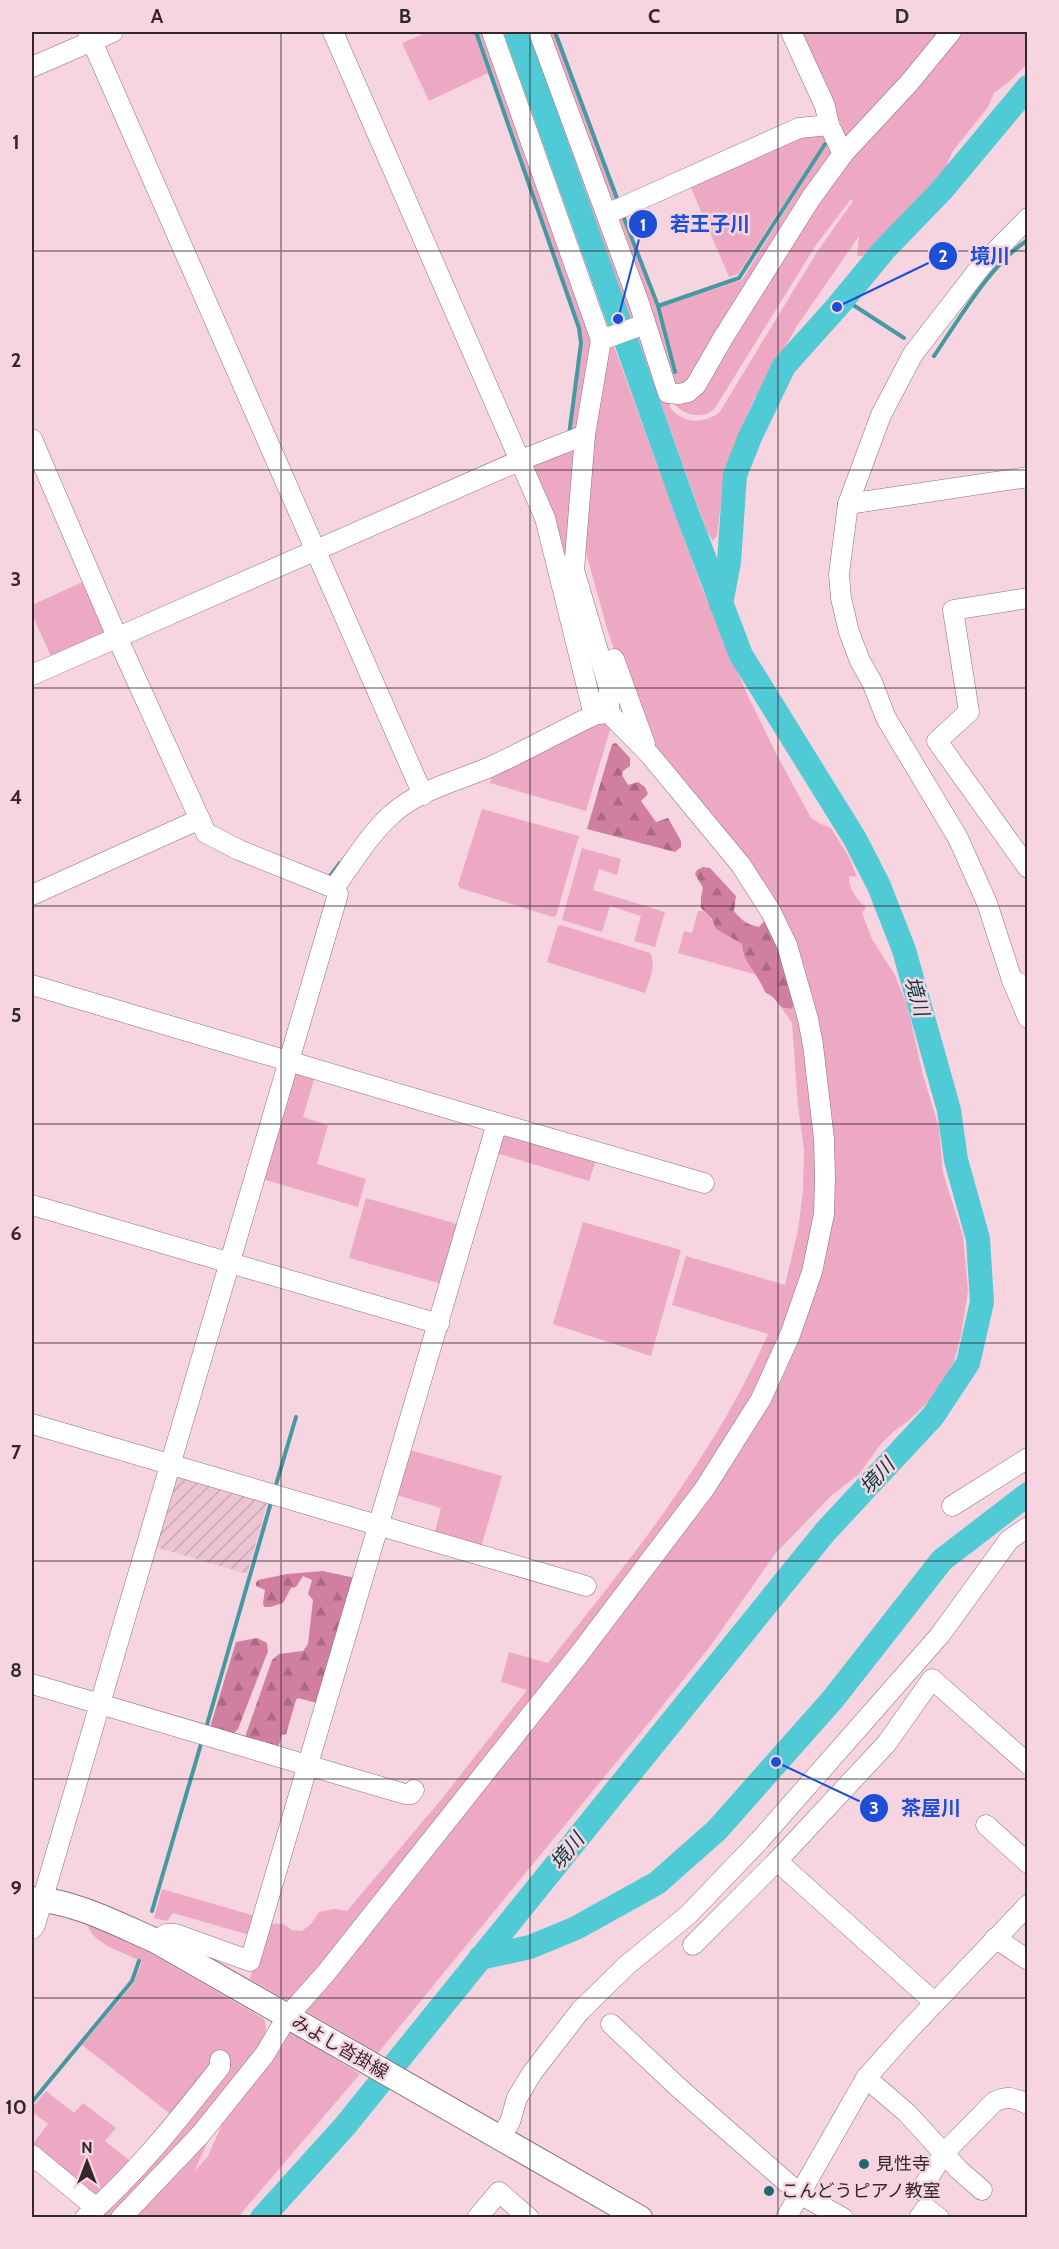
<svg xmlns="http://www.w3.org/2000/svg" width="1059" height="2249" viewBox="0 0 1059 2249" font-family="Cabin,'Noto Sans JP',sans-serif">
  <defs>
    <pattern id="industrial-furrows" width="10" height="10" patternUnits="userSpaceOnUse" patternTransform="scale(1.5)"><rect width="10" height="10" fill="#ecc4d3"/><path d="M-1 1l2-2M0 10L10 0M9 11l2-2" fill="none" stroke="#cba8b5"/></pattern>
    <pattern id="forest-firs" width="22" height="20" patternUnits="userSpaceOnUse" patternTransform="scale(1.5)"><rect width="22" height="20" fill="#d07fa0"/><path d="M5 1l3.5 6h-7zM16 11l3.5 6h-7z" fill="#a96883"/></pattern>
  </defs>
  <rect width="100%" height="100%" fill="#f6d4e0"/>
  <path fill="url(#industrial-furrows)" d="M174,1471L269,1497L247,1574L152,1546Z"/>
  <g fill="#eda9c3">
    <path d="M428,32H474L488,73L429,101L402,43Z"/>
    <path d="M478,32H488L594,333L583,420L570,437L583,343L580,327Z"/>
    <path d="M528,32H536L640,320L631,325Z"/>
    <path d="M544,32H554L618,206L612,208Z"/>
    <path d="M801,32H945L850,143L838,132L842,127Z"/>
    <path d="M957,32H1027V64L1011,80L994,93L988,107L952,152L940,182L863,256H857L859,236L797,326L752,403L734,445L724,476L717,536L713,541L707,531L635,332H644L671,409C686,424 702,424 719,413L817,252L853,201L851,199L816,245L715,408C704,420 683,416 674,403L686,398L813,203Z"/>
    <path d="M802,131L830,133L738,274L729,277L688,181Z"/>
    <path d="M832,138L837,147L693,383L677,390L614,214L620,211L655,304L673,373H676L660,307L742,280L826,145Z"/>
    <path d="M612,341L702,588L747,694L778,757L811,818L821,824L831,828L848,855L857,877L849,876C848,889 857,899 866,908L862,913L872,939L895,975L907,1005L923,1075L939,1128L943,1173L963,1236L968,1291L961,1335L954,1361L945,1379L929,1401L907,1422L894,1431L880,1445L859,1474L831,1496L775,1554L711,1645L660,1709L378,2053L301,2008L583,1654L798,1331L829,1161L780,918L659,762L629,690L608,632L585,549L584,490L606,344Z"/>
    <path d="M579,442L570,567L604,686L600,696H596L529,468L567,451Z"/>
    <path d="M89,579L110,634L53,661L32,614V605Z"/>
    <path d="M599,719L611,726L586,811L490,783L494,770Z"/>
    <path d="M482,809L579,836L556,916L553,917L460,888L458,885Z"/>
    <path d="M582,848L621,859L617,875L599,869L593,890L665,912L655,947L634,941L641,916L610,906L602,932L562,920Z"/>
    <path d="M698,911H703L729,937L742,944L754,974L678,953L684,931L692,933Z"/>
    <path d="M561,925L650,953C657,964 649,981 645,993L547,962L558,926Z"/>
    <path d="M798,1002L821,1145L813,1249L765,1383L701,1487L511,1732L290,2002L250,1979L266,1923L283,1924L292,1930L302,1931L311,1924L319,1912L334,1909L347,1911L440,1801L527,1690L501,1682L509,1652L548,1663C630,1560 715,1455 768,1334L672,1305L686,1256L785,1285L798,1230L803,1191L804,1150L798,1106L792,1023L781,1007L791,1009Z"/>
    <path d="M292,1070L316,1073L303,1117L328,1125L317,1164L366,1179L358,1207L259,1178Z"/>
    <path d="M499,1130L597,1157L589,1181L493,1152Z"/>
    <path d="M366,1198L464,1226L446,1285L349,1258Z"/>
    <path d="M583,1222L681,1250L651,1356L553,1324Z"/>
    <path d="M406,1449L502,1476L481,1547L434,1535L441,1508L393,1494Z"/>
    <path d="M162,1889L259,1917L253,1936L173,1913L167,1921L154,1918Z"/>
    <path d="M87,1924L147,1951L264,2019C270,2033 259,2051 253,2065L114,2217H90L173,2116L82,2045L134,1983L142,1962C124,1952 93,1945 87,1924Z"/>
    <path d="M284,2028L360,2074L238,2217L128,2218L218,2119L194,2172L208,2156L232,2102Z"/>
    <path d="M46,2091L74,2113L83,2103L116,2128L105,2141L134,2164L100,2199L32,2150V2145L48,2124L32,2112V2108Z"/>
  </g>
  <g fill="url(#forest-firs)">
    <path d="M616,743L630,758V766L623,771L622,775L628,785L638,782L645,787L648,794L641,801L656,822L668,818L681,841V847L675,852L587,829L612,744Z"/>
    <path d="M703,867L710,868L736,896L734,911C741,920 748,925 759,927L768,917L798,1002L791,1009L781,1007L773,997L765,992C759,975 743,963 742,944L716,929L712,919L701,908V897L703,888L695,874L697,870Z"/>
    <path d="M323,1571L355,1578L317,1703L298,1698L296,1700L286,1734L282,1735L278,1748L245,1737L272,1660L279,1654L303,1651L308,1644L313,1600L308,1594L312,1580L303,1576L296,1587L291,1588L283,1603L270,1607H264L263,1603L265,1590L256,1586V1583L258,1580L287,1574Z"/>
    <path d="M257,1638L267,1643L268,1651L238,1729L232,1735L213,1730L211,1724L236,1642Z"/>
  </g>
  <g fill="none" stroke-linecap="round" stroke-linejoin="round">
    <g stroke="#4799a1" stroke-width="4">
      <path d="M476,32L579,328L581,343L569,435"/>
      <path d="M555,32L618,201"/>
      <path d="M622,213L658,306L675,372"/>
      <path d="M844,299L904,338"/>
      <path d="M658,306L739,278L825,144"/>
      <path d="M618,319L628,316"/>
      <path d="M934,356C958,321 991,263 1028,240"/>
      <path d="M1028,417V420"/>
      <path d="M327,877L330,876L340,863"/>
      <path d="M275,1488L296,1417"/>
      <path d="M206,1728L272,1499"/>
      <path d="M152,1911L201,1744"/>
      <path d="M32,2102L132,1981L139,1961"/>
    </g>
    <g stroke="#50cad4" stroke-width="24">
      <path d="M721,604L729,562L735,475L750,437L784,366L837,307L884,250L942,190L1028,87"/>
      <path d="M480,1958L530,1947L576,1928L657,1883L717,1830L833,1699L942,1560L1028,1494"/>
      <path d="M262,2218L345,2126L825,1532L933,1416L968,1363L982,1302L978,1239L956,1160L949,1110L904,950L879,886L855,839L741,655L686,510L516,32"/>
    </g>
    <g stroke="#8e707b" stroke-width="21">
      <g id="minor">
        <path d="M88,32L423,795"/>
        <path d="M333,32L545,518L594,715"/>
        <path d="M492,32L601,340"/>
        <path d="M539,32L639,303L668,393L679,394L688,392L696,385L723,338L811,198L843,154L909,83L951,32"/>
        <path d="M791,32L825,106L829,125L843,154"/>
        <path d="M32,67L113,32"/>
        <path d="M607,214L799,128L829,125"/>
        <path d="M1028,218L982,265L913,354L881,415L848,504L839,574L841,598L849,632L860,661L872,682L886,718L958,838L987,903L1012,980L1028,987"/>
        <path d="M32,439L117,637L206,833L239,850L334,888L338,894L35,1925L32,1929"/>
        <path d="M848,504L1028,477"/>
        <path d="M1028,598L953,610L969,712L937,741L1028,868"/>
        <path d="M614,659L645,744"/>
        <path d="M32,675L521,460L585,435L601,340L645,324"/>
        <path d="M334,888C352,864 368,836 391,815C418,790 457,781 490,767C525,751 559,732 594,715L606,713"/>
        <path d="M32,895L200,819"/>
        <path d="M1012,980L1028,1018"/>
        <path d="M32,985L497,1123L704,1183"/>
        <path d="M32,1205L439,1324"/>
        <path d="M32,1424L586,1586"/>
        <path d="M952,1506L1028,1458"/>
        <path d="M32,1684L405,1794H411L414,1790"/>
        <path d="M986,1825L1028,1863"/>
        <path d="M777,1861L935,2003"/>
        <path d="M995,1938L1028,1960"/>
        <path d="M156,1941L166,1934H175L250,1961L497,1123"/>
        <path d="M693,1945L777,1861L887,1743L932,1679L1028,1764"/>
        <path d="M611,2024L679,2088L800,2194L843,2218"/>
        <path d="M866,2078L907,2113L959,2170L982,2190"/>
        <path d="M500,2138L510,2122L517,2098L532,2073L580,2011L627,1965L688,1915L759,1841L940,1635L1009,1540L1028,1527"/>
        <path d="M32,2155L96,2208"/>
        <path d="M921,2190L944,2153L994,2102C1008,2095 1014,2098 1028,2104"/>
        <path d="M85,2218C136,2174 179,2119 220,2067V2060"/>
        <path d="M121,2218L200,2135L265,2054L287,2017L326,1973L580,1653L705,1488L761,1399L790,1335L812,1272L824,1214L825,1177L824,1139L813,1045L808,1019L787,945L771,912L741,865L650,755L609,713V688L574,570L585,435"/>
        <path d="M477,2218L499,2192L529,2218"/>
        <path d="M786,2218L866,2078L906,2033L1028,1905"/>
        <path d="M919,2218L926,2208L939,2218"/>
      </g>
    </g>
    <g stroke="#8e707b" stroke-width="26">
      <path id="major" d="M32,1899C75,1901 117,1924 156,1941L640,2218"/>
    </g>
    <use href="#minor" stroke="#fff" stroke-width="20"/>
    <use href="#major" stroke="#fff" stroke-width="24"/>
  </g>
  <path fill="none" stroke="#33272b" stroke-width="1.5" stroke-opacity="0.55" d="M281,32V2218M530,32V2218M778,32V2218M32,251H1028M32,470H1028M32,688H1028M32,906H1028M32,1124H1028M32,1343H1028M32,1561H1028M32,1779H1028M32,1998H1028"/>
  <g fill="#1e6a71" stroke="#f6d4e0" stroke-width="2">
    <circle cx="864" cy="2164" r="6"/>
    <circle cx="769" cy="2191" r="6"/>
  </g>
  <g text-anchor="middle" stroke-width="5" stroke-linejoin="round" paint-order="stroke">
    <g font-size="18" fill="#33272b" stroke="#f6d4e0">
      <text transform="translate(340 2047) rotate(30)" y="6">みよし沓掛線</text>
    </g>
    <g font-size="18" fill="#33272b" stroke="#f6d4e0" text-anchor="start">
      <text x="876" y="2170">見性寺</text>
      <text x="781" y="2197">こんどうピアノ教室</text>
    </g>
    <g font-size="20" font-style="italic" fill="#003a3f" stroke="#f6d4e0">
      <text transform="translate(917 996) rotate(74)" y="7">境川</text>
      <text transform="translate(877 1476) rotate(-47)" y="7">境川</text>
      <text transform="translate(567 1851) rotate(-51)" y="7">境川</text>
    </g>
  </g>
  <path fill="none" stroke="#1d4ed8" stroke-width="2" d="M618 319L643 224M837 307L943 256M776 1762L874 1808"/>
  <g fill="#1d4ed8" stroke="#f6d4e0" stroke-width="2">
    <circle cx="618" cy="319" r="6"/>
    <circle cx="837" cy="307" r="6"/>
    <circle cx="776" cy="1762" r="6"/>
    <circle cx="643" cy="224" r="15"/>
    <circle cx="943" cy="256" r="15"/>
    <circle cx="874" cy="1808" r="15"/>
  </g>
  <g font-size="18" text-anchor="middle" font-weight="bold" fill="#fff">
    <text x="643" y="231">1</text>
    <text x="943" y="262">2</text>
    <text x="874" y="1814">3</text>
  </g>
  <g font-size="20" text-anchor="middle" font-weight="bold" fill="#1d4ed8" stroke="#f6d4e0" stroke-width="5" stroke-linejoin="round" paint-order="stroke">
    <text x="710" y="231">若王子川</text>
    <text x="990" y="263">境川</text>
    <text x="931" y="1815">茶屋川</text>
  </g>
  <rect width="1059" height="2249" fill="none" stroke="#f6d4e0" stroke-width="66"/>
  <g transform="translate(87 2162)" stroke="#f6d4e0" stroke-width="4.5" paint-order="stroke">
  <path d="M0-4.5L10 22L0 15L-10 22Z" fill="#33272b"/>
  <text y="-9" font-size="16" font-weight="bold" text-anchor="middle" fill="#33272b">N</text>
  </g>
  <rect x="33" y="33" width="993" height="2183" fill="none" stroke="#33272b" stroke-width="2"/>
  <g font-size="20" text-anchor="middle" font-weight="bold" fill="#33272b">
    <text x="157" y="23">A</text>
    <text x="405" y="23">B</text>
    <text x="654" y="23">C</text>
    <text x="902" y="23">D</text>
    <text x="16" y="149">1</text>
    <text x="16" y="367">2</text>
    <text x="16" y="586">3</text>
    <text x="16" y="804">4</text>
    <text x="16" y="1022">5</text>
    <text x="16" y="1240">6</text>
    <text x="16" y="1459">7</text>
    <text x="16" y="1677">8</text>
    <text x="16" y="1895">9</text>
    <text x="16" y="2114">10</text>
  </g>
</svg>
